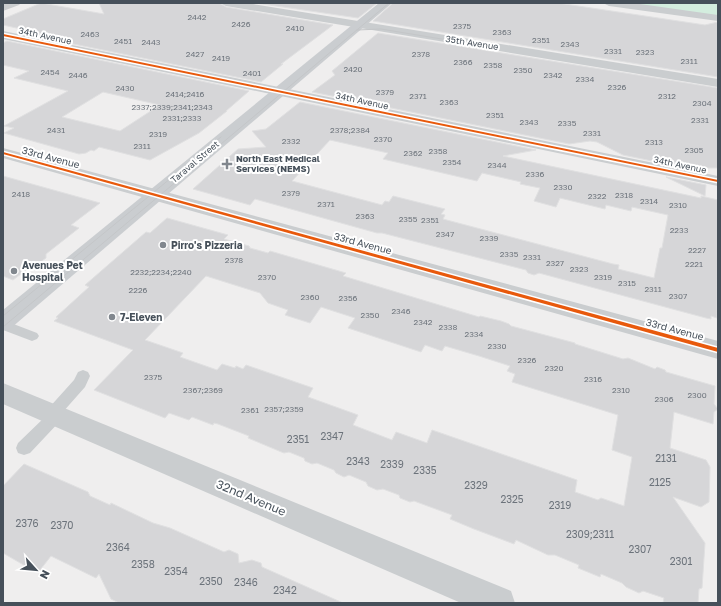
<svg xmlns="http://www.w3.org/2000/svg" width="721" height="606" viewBox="0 0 721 606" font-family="'Golos Text',sans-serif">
  <rect width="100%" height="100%" fill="#efeeee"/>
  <path fill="#d3edde" d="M610,3H718V18Z"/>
  <g fill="#d6d6d8" stroke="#e0e0e1" fill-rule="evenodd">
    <path d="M41,3L104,14L99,3H219L226,7L333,25L281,64H283L261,82L24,34L30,31L3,25V19Z"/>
    <path d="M256,3H377L358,18Z"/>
    <path d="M393,3H558L705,25L718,22V77L373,21Z"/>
    <path d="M378,33L718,88V168H707L706,172L623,155L597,142L590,141L569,144L312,92L335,75L332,71Z"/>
    <path d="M7,41L249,91L226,111H227L199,133L150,160L99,147L94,151L91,150L86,153L79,154L4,133L14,128L4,126L68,91L14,78L29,71L3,65V43ZM103,92L160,105L120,131L62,117Z"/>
    <path d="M300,102L536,150L503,156L701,198V196L718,200L717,318L711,316V319L706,318L539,273L534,275L528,273L526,270L382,233H377L255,199L250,205L193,189L238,149L266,147L252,131L266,129ZM330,140L388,153L383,159L477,181L482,173L521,182L520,184L540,188L534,201L556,207L560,198L605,209L606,205L631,211L632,207L668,215L662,248H660L654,278L618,269L619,265L613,264L443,219L445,215L441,214L445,209L393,196L389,202L385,201L382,205L292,181Z"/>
    <path d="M3,176L100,203L71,225L79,228L46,254V258L39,263L34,264L13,280L3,276Z"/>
    <path d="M666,177L706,185L705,196Z"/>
    <path d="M167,218L228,235L224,239L249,246L250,248L268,253L270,251L346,273L343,276L479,317L480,316L501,321L509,324L511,326L575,343V344L623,359L628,358L655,369L657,367L665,370L666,372L715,386L714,404L718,409L714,412L713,424L674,412L670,448L706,460L710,467L709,502L701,507L673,497L705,543L702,588L699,589L698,603H663L664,598L643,591L639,593L626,587L622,583L601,574L600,577L578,568L579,565L555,555H548L516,540L514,544L474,529L450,519L452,515L414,501L410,502L400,498L399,495L383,489L377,490L368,486L366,482L349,475L344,477L336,473L334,470L317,463L312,464L305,461L304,458L289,452L284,453L279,451L248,438L249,436L218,424L214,423L213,425L192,417L189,420L169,413L165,418L94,390L133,350L54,321L58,318L56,317L89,287L85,285L146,232L150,233ZM206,276L260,293L268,303L288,310L285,315L310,323L321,307L355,318L348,328L421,352L425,345L442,351L445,346L479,356L510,366L507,371L515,374L512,382L618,415L612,450L632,457L624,506L601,498L598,500L575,492L577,480L432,430L427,443L396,432L392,440L353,425L358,415L308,397L313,388L246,365L243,369L236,366L235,368L222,364L217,370L180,357L183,353L145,340Z"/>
    <path d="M24,464L88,492L90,496L110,505L111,503L153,523L170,528L224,552L229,550L238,554L239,563L252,560L261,563L262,567L343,603H119L111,599L99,574L96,578L51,556L40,570L34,571L3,553V486Z"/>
  </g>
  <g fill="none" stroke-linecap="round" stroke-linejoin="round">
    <g fill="#cacdcf" fill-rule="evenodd">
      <path d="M3,320L37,333L39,336L37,339L32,341L3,330Z"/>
      <path d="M83,370L88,372L90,376L85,387L62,413L64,416L61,420L30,453L24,455L18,453L16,448L18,443L46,416L44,414L47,410L74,380L78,372Z"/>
    </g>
    <g fill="#cacdcf" fill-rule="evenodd">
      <path d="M5,3H21L19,5L3,11V4Z"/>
      <path d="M220,3H247L718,79V87L226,6Z"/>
      <path d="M603,3H633L718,15V21L609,6Z"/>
      <path d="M3,31L718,176V186L3,39Z"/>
      <path d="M3,148L718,341V359L3,158Z"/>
      <path d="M3,383L511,591L515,603H461L3,404Z"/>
    </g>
    <path fill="#cacdd0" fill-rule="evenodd" d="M379,3H392L11,328L3,330V310Z"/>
    <g stroke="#c4c6c8" stroke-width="1">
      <path d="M357,30L381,29L496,48"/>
      <path d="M3,316L221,137"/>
      <path d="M3,327L389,3"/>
    </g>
    <g stroke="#fff" stroke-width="3">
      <g id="cycleway">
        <path d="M3,34L718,180V182L3,36Z"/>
        <path d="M3,152L718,348V352L3,154Z"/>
      </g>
    </g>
    <use href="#cycleway" fill="#e8590c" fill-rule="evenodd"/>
  </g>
  <g fill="#81878e" stroke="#fff" stroke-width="1.5">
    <path d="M225 158h4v4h4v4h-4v4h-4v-4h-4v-4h4z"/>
    <circle cx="163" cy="245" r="4"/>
    <circle cx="14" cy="271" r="4"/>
    <circle cx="112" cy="317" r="4"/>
  </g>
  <g text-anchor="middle" stroke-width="4" stroke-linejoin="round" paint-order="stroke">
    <g font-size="8" fill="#6c737b">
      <text x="197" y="20">2442</text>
      <text x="241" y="27">2426</text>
      <text x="462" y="29">2375</text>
      <text x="295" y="31">2410</text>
      <text x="502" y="35">2363</text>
      <text x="90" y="37">2463</text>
      <text x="541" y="43">2351</text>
      <text x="123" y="44">2451</text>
      <text x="151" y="45">2443</text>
      <text x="570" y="47">2343</text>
      <text x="613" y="54">2331</text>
      <text x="645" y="55">2323</text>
      <text x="195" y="57">2427</text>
      <text x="421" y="57">2378</text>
      <text x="221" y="61">2419</text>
      <text x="689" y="64">2311</text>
      <text x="463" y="65">2366</text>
      <text x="493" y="68">2358</text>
      <text x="353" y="72">2420</text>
      <text x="523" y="73">2350</text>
      <text x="50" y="75">2454</text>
      <text x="252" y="76">2401</text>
      <text x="78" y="78">2446</text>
      <text x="553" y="78">2342</text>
      <text x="585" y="82">2334</text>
      <text x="617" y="90">2326</text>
      <text x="125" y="91">2430</text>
      <text x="385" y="95">2379</text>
      <text x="185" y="97">2414;2416</text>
      <text x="418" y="99">2371</text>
      <text x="667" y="99">2312</text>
      <text x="449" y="105">2363</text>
      <text x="702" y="106">2304</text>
      <text x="172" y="110">2337;2339;2341;2343</text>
      <text x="495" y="118">2351</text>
      <text x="182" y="121">2331;2333</text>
      <text x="700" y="123">2331</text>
      <text x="529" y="125">2343</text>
      <text x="567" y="126">2335</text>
      <text x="56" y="133">2431</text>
      <text x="350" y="133">2378;2384</text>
      <text x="592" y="136">2331</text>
      <text x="158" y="137">2319</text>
      <text x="383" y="142">2370</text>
      <text x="291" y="144">2332</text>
      <text x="654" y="145">2313</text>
      <text x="142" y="149">2311</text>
      <text x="694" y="153">2305</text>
      <text x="438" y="154">2358</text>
      <text x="413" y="156">2362</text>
      <text x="452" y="165">2354</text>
      <text x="497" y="168">2344</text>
      <text x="535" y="177">2336</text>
      <text x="563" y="190">2330</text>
      <text x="291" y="196">2379</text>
      <text x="21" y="197">2418</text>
      <text x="624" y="198">2318</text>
      <text x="597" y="199">2322</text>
      <text x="649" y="204">2314</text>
      <text x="326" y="207">2371</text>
      <text x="678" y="208">2310</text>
      <text x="365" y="219">2363</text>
      <text x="408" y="222">2355</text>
      <text x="430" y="223">2351</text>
      <text x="679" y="233">2233</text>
      <text x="445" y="237">2347</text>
      <text x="489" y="241">2339</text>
      <text x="697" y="253">2227</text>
      <text x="509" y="257">2335</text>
      <text x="532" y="260">2331</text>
      <text x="234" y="263">2378</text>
      <text x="555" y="266">2327</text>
      <text x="694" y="267">2221</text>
      <text x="579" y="272">2323</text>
      <text x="161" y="275">2232;2234;2240</text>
      <text x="267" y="280">2370</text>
      <text x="603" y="280">2319</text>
      <text x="627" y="286">2315</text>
      <text x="653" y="292">2311</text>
      <text x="138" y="293">2226</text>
      <text x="678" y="299">2307</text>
      <text x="310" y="300">2360</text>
      <text x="348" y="301">2356</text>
      <text x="401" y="314">2346</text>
      <text x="370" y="318">2350</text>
      <text x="423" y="325">2342</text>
      <text x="448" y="330">2338</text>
      <text x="474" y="337">2334</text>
      <text x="497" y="349">2330</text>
      <text x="527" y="363">2326</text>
      <text x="554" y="371">2320</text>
      <text x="153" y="380">2375</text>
      <text x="593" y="382">2316</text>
      <text x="203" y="393">2367;2369</text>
      <text x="621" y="393">2310</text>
      <text x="697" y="398">2300</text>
      <text x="664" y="402">2306</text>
      <text x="284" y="412">2357;2359</text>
      <text x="250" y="413">2361</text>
    </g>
    <g font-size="9" fill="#46505a" stroke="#fff">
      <text transform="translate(45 36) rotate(12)" y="3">34th Avenue</text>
      <text transform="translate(472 43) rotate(9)" y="3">35th Avenue</text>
      <text transform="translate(362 101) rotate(12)" y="3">34th Avenue</text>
      <text transform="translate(195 162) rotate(-40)" y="3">Taraval Street</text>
      <text transform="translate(680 165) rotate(12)" y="3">34th Avenue</text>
    </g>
    <g font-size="9" font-weight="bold" fill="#46505a" stroke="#fff" text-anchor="start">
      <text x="236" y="162">North East Medical<tspan x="236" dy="10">Services (NEMS)</tspan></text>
    </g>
    <g font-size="10" fill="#46505a" stroke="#fff">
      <text transform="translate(51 157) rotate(15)" y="4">33rd Avenue</text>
      <text transform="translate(363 243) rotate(15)" y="4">33rd Avenue</text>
      <text transform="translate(675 329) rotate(15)" y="4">33rd Avenue</text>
    </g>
    <g font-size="10" font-weight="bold" fill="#46505a" stroke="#fff" text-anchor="start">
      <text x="171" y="249">Pirro's Pizzeria</text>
      <text x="22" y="269">Avenues Pet<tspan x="22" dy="12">Hospital</tspan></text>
      <text x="120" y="321">7-Eleven</text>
    </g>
    <g font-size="10" fill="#6c737b">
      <text x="332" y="440">2347</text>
      <text x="298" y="443">2351</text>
      <text x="666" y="462">2131</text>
      <text x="358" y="465">2343</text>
      <text x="392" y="468">2339</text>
      <text x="425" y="474">2335</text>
      <text x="660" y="486">2125</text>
      <text x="476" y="489">2329</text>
      <text x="512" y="503">2325</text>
      <text x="560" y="509">2319</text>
      <text x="27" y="527">2376</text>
      <text x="62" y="529">2370</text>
      <text x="590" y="538">2309;2311</text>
      <text x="118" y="551">2364</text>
      <text x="640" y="553">2307</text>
      <text x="681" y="565">2301</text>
      <text x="143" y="568">2358</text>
      <text x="176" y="575">2354</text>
      <text x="211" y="585">2350</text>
      <text x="246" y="586">2346</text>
      <text x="285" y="594">2342</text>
    </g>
    <g font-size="12" fill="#46505a" stroke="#fff">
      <text transform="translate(251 498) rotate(23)" y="4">32nd Avenue</text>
    </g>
  </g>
  <rect width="721" height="606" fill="none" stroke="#46505a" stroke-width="8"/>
  <g transform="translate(36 570) rotate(117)" stroke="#ffffff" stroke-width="3" paint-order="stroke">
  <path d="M0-3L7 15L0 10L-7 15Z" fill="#46505a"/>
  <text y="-6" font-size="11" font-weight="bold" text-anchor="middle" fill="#46505a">N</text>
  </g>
</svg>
